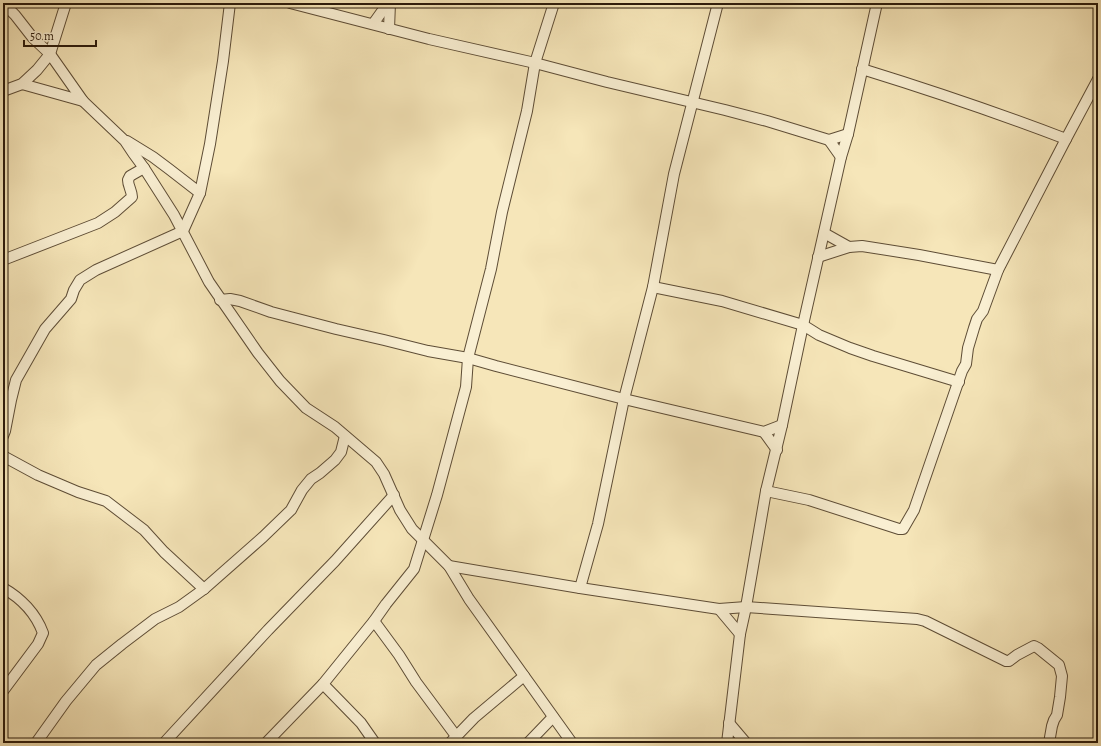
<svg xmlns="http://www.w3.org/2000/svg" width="1101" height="746" viewBox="0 0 1101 746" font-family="Alegreya,serif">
  <rect width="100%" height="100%" fill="#f6e6b9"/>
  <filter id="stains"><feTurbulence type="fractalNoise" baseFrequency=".005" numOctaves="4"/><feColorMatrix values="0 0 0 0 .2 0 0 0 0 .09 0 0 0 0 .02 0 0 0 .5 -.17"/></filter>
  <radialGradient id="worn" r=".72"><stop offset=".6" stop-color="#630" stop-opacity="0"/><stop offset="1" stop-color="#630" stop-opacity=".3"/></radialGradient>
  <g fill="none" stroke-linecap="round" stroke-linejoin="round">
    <g stroke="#5e4d36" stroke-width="12">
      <g id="minor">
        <path d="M3,3L15,15L33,38L50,54L83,101L125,141L133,153L144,168L174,215L209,282L258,353L280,381L306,408L335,427L376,462L384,474L400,510L412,529L449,566L469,599L572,743"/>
        <path d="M290,3L429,39L535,63L607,82L725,110L767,121L829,140L848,134"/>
        <path d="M373,24L388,3"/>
        <path d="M389,29L390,3"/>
        <path d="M862,69C930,90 998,113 1066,139"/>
        <path d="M22,84L83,101"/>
        <path d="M3,91L22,84L37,70L50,54L66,3"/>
        <path d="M829,140L841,157"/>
        <path d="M127,141L153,157L169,169L200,193"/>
        <path d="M824,233L849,247"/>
        <path d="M818,257L849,247L862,246L919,255L998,270"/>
        <path d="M3,260L98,223L115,212L132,197C132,191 128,186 128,180L130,176L144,168"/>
        <path d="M653,287L722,301L803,325L819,335L850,348L873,356L959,382"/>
        <path d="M220,300L230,299L240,301L271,312L336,329L384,340L428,351L468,358L496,366L624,399L764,432L782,425"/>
        <path d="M764,432L777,450"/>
        <path d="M3,436L5,431L11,400L16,380L45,329L71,299L74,290L80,280L96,270L183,231L200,193L210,144L223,61L230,3"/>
        <path d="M3,456L38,475L78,492L106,501L144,530L164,552L204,589"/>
        <path d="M766,491L809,500L899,529H903L914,510L962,371L966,364L968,348L974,328L977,319L983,311L998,270L1066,139L1098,79"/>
        <path d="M449,566L580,588L719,609L746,607L917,619L925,621L1006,661H1009L1017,655L1034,646L1038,648L1059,665L1062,676L1060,697L1057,715L1054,720L1052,726L1049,743"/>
        <path d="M3,588C21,598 36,614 43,633L38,644L3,691"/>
        <path d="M580,588L598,524L624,399L653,287L674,174L718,3"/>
        <path d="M719,609L740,634"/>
        <path d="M374,621L399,655L416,682L456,736"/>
        <path d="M323,684L361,723L375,743"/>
        <path d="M729,723L746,743"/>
        <path d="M36,743L66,701L96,665L122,644L155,619L179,607L204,589L263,537L291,510L302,490L311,479L320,473L335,460L341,452L345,436"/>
        <path d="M164,743L268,630L335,561L394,495"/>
        <path d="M266,743L323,684L374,621L386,604L414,569L437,495L466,387L468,358L491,269L502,212L527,111L535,63L554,3"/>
        <path d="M450,743L474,718L524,676"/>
        <path d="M528,743L553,717"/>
        <path d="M727,743L740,634L746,607L766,491L782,425L803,325L841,157L848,134L877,3"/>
      </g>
    </g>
    <use href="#minor" stroke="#f9efd2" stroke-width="10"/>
  </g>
  <rect width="1101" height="746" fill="none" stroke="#f6e6b9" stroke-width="16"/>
  <rect x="4" y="4" width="1093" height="738" fill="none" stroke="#2b1a0b" stroke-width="2"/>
  <rect x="8" y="8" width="1085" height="730" fill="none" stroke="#2b1a0b"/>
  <path d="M24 40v6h72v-6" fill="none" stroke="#2b1a0b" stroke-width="2"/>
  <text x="30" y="40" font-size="12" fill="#2b1a0b" stroke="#f9efd2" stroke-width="3" paint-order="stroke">50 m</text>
  <rect width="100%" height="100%" filter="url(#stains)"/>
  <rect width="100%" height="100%" fill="url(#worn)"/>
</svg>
